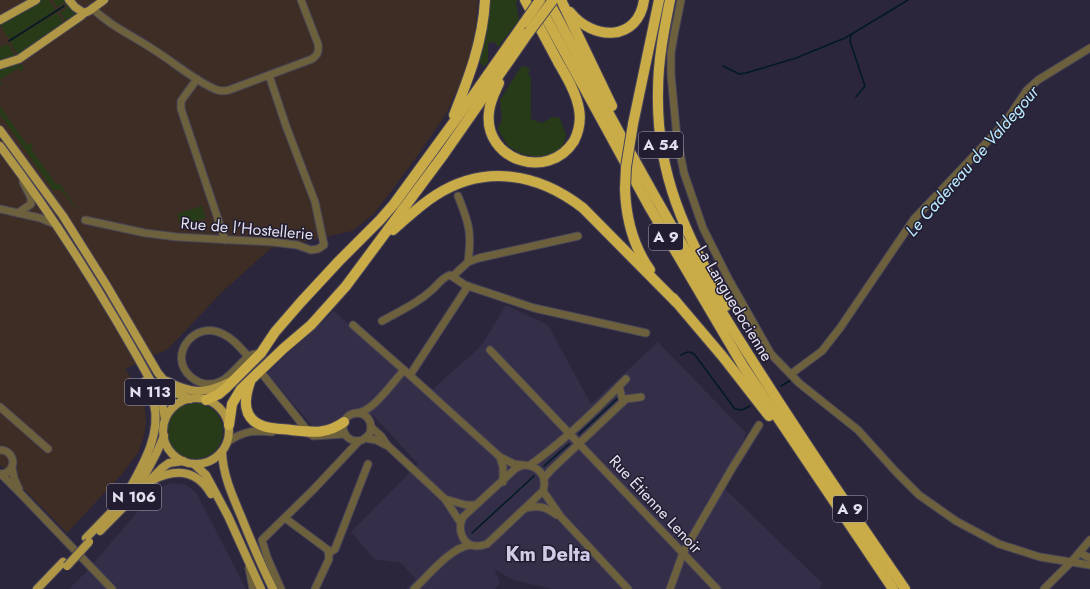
<svg xmlns="http://www.w3.org/2000/svg" width="1090" height="589" viewBox="0 0 1090 589" font-family="Jost,sans-serif">
  <rect width="100%" height="100%" fill="#2b263b"/>
  <path fill="#3e2d24" d="M0,0H478L473,55L446,114L413,162L374,214L352,231L270,249L221,293L168,349L125,369L141,392L145,406L146,423L144,436L138,453L122,474L67,533L0,465Z"/>
  <g fill="#352e48">
    <path d="M506,305L548,325L591,404L658,342L746,433L724,488L822,583L819,589H552L513,580L494,569L500,581L499,584L495,589H406L416,579L401,563L374,559L351,532L418,464L373,415L314,428L267,373L334,311L406,376L433,389L481,346Z"/>
    <path d="M170,483L187,485L197,494L246,589H69L86,572L157,489Z"/>
  </g>
  <g fill="#273b19">
    <path d="M41,0H49L55,9L54,11L10,39L8,38L0,24Z"/>
    <path d="M53,0H67L79,13L67,23L60,12L67,8L64,3L57,7Z"/>
    <path d="M490,0H518L516,3L519,20L498,47L494,42L488,43V63L484,67L479,61Z"/>
    <path d="M55,14H58L65,25L19,56L11,44V41Z"/>
    <path d="M8,44L16,58L0,63V47Z"/>
    <path d="M21,64L24,69L21,71L18,68L0,80L2,84L0,85V70Z"/>
    <path d="M525,66L530,69L528,74L531,77V119L542,123L553,117L560,118L566,135L562,149L540,158L519,153L507,145L498,129L502,119L500,100L520,68Z"/>
    <path d="M0,106L27,145L31,143L33,147L31,149L56,184H60L81,215L61,190H53L0,114Z"/>
    <path d="M202,206L206,218L181,226L177,214Z"/>
    <circle cx="195" cy="431" r="28"/>
  </g>
  <g fill="none" stroke-linecap="round" stroke-linejoin="round">
    <g stroke="#011a24" stroke-width="1.5">
      <path d="M851,34L850,41L865,86L856,97"/>
      <path d="M9,41L64,6"/>
      <path d="M723,66L739,74L746,73L796,58L845,38L908,0"/>
      <path d="M681,355C686,352 690,350 695,355L735,409L742,410L750,406"/>
      <path d="M781,386L791,380"/>
      <path d="M579,434L618,398"/>
      <path d="M544,466L569,444"/>
      <path d="M472,533L534,476"/>
    </g>
    <g stroke="#494458" stroke-width="9">
      <g id="minor">
        <path d="M681,0L674,35L671,53V75L677,138L684,173L703,228L728,278L771,354L799,383L858,430L896,472L919,495L956,521L999,544L1040,557L1090,565"/>
        <path d="M92,8C109,25 131,35 151,48C171,60 196,82 217,90C221,91 225,91 229,90L312,59C318,55 319,51 318,44L301,0"/>
        <path d="M197,79L181,101V109L225,240"/>
        <path d="M458,196C469,223 472,233 468,262"/>
        <path d="M0,209L40,218L55,224"/>
        <path d="M18,213L31,204V198L23,182"/>
        <path d="M85,220L145,233L177,237L272,242L297,245L311,250L318,249L324,245L315,202L286,126L269,75"/>
        <path d="M453,276L468,262L479,258L578,236"/>
        <path d="M382,321C400,311 418,303 433,289C438,284 443,277 450,275L465,285L534,308L646,333"/>
        <path d="M353,325L404,370C392,383 374,410 358,413"/>
        <path d="M490,350L717,589"/>
        <path d="M246,354C239,346 232,338 223,334C195,319 166,356 191,377C196,381 201,384 207,384C227,385 236,366 249,356C252,354 257,354 261,353"/>
        <path d="M404,370L500,457L514,464L522,465"/>
        <path d="M791,374L822,351L840,328L914,219L1004,124L1027,90L1038,80L1090,48"/>
        <path d="M410,375L468,286"/>
        <path d="M264,376L310,434"/>
        <path d="M619,386L623,402"/>
        <path d="M0,407L48,449"/>
        <circle cx="357" cy="427" r="14"/>
        <path d="M371,427L381,436L387,445L445,499L460,522"/>
        <path d="M313,436L345,434"/>
        <path d="M365,438L376,440L386,445"/>
        <path d="M227,442C244,431 253,430 272,432"/>
        <path d="M0,450C8,450 12,455 13,462C12,470 8,474 0,474"/>
        <path d="M500,457L503,467V482"/>
        <path d="M523,465C538,465 548,476 543,491L487,544C484,545 480,546 477,546C462,546 457,529 463,517L516,468Z"/>
        <path d="M530,465C563,442 598,408 626,379"/>
        <path d="M12,468L14,478L19,489"/>
        <path d="M1,474L20,493L112,589"/>
        <path d="M544,478L551,470L626,399L641,397"/>
        <path d="M543,491L561,517L628,589"/>
        <path d="M445,499L466,505H475"/>
        <path d="M526,508C540,505 545,507 557,515"/>
        <path d="M285,518L328,550L329,559L315,589"/>
        <path d="M329,553L335,549L368,464"/>
        <path d="M1080,553L1090,558"/>
        <path d="M249,568L253,589"/>
        <path d="M281,589L267,557L262,540L313,490L359,441"/>
        <path d="M414,589C429,575 450,548 470,545"/>
        <path d="M670,589L683,553L731,470L759,425"/>
        <path d="M1044,589L1072,561L1090,540"/>
      </g>
    </g>
    <g stroke="#494458" stroke-width="10">
      <g id="major">
        <path d="M69,0L75,7L84,13"/>
        <path d="M0,20L36,0"/>
        <path d="M0,65L19,59L81,16L84,13L89,11L104,0"/>
        <path d="M0,130L63,216L107,286L158,373L174,392L190,399"/>
        <path d="M0,146C59,224 111,308 158,394L162,402L165,419"/>
        <path d="M167,381C191,394 205,394 229,382"/>
        <circle cx="196" cy="431" r="33"/>
        <path d="M222,452C223,475 232,495 241,516C251,541 261,565 273,589"/>
        <path d="M194,464L206,475L228,516L261,589"/>
        <path d="M153,480C176,468 197,470 211,494"/>
        <path d="M124,499C139,471 162,437 154,404C152,396 149,388 145,381"/>
        <path d="M100,531L162,468L169,463L183,461"/>
        <path d="M86,538L124,499L146,473L156,454L164,436"/>
        <path d="M37,589L63,562"/>
      </g>
    </g>
    <g stroke="#494458" stroke-width="12">
      <g id="highway">
        <path d="M548,0C600,99 654,197 711,294C772,395 838,492 905,589"/>
        <path d="M561,0L612,106"/>
        <path d="M670,0C664,30 658,60 658,91C656,176 686,234 726,306"/>
        <path d="M540,7L650,208L743,366L893,589"/>
        <path d="M570,12C593,41 638,42 644,0"/>
        <path d="M499,83C495,92 490,101 489,112C483,160 548,182 574,141C579,131 581,120 579,109C576,92 566,76 558,62C547,41 536,21 525,0"/>
        <path d="M454,115C469,77 483,41 485,0"/>
        <path d="M633,124L659,0"/>
        <path d="M625,189C626,219 633,246 650,270"/>
        <path d="M393,230C407,218 420,205 436,195C485,164 538,173 583,208L676,302"/>
        <path d="M673,298L723,357L769,416"/>
        <path d="M250,382C244,399 242,419 263,426C272,429 282,429 291,430C311,432 326,435 344,422"/>
        <path d="M206,400L219,394L226,388L261,353L275,332L301,302L339,261L380,220L394,204L475,93L524,23"/>
        <path d="M229,425L232,404L241,389L284,348L311,325L346,286L444,154L529,32"/>
      </g>
    </g>
    <use href="#minor" stroke="#6c613c" stroke-width="7"/>
    <use href="#major" stroke="#af9746" stroke-width="8"/>
    <use href="#highway" stroke="#c9ac48" stroke-width="10"/>
    <g stroke="#494458" stroke-width="10" stroke-linecap="butt">
      <path id="major-bridge" d="M67,566L89,542"/>
    </g>
    <g stroke="#494458" stroke-width="12" stroke-linecap="butt">
      <g id="highway-bridge">
        <path d="M524,23L540,0"/>
        <path d="M529,32L553,0"/>
        <path d="M625,189L626,167L633,124"/>
      </g>
    </g>
    <use href="#major-bridge" stroke="#af9746" stroke-width="8"/>
    <use href="#highway-bridge" stroke="#c9ac48" stroke-width="10"/>
  </g>
  <g text-anchor="middle" stroke-width="3" stroke-linejoin="round" paint-order="stroke">
    <g fill="#221d31" stroke="#aaa6b6" stroke-width="1">
      <rect x="639" y="132" width="44" height="26" rx="3"/>
      <rect x="649" y="224" width="34" height="26" rx="3"/>
      <rect x="125" y="379" width="50" height="26" rx="3"/>
      <rect x="107" y="484" width="54" height="26" rx="3"/>
      <rect x="833" y="496" width="34" height="26" rx="3"/>
    </g>
    <g font-size="15" font-weight="bold" fill="#e4e1ef">
      <text x="661" y="150">A 54</text>
      <text x="666" y="242">A 9</text>
      <text x="150" y="397">N 113</text>
      <text x="134" y="502">N 106</text>
      <text x="850" y="514">A 9</text>
    </g>
    <g font-size="16" fill="#e4e1ef" stroke="#221d31">
      <text transform="translate(247 228) rotate(5)" y="6">Rue de l'Hostellerie</text>
      <text transform="translate(735 303) rotate(59)" y="6">La Languedocienne</text>
      <text transform="translate(656 504) rotate(47)" y="6">Rue Étienne Lenoir</text>
    </g>
    <g font-size="17" font-style="italic" fill="#bbeafe" stroke="#221d31">
      <text transform="translate(972 161) rotate(-49)" y="6">Le Cadereau de Valdegour</text>
    </g>
    <g font-size="20" font-weight="bold" fill="#d1cbe7" stroke="#221d31">
      <text x="548" y="561">Km Delta</text>
    </g>
  </g>
</svg>
